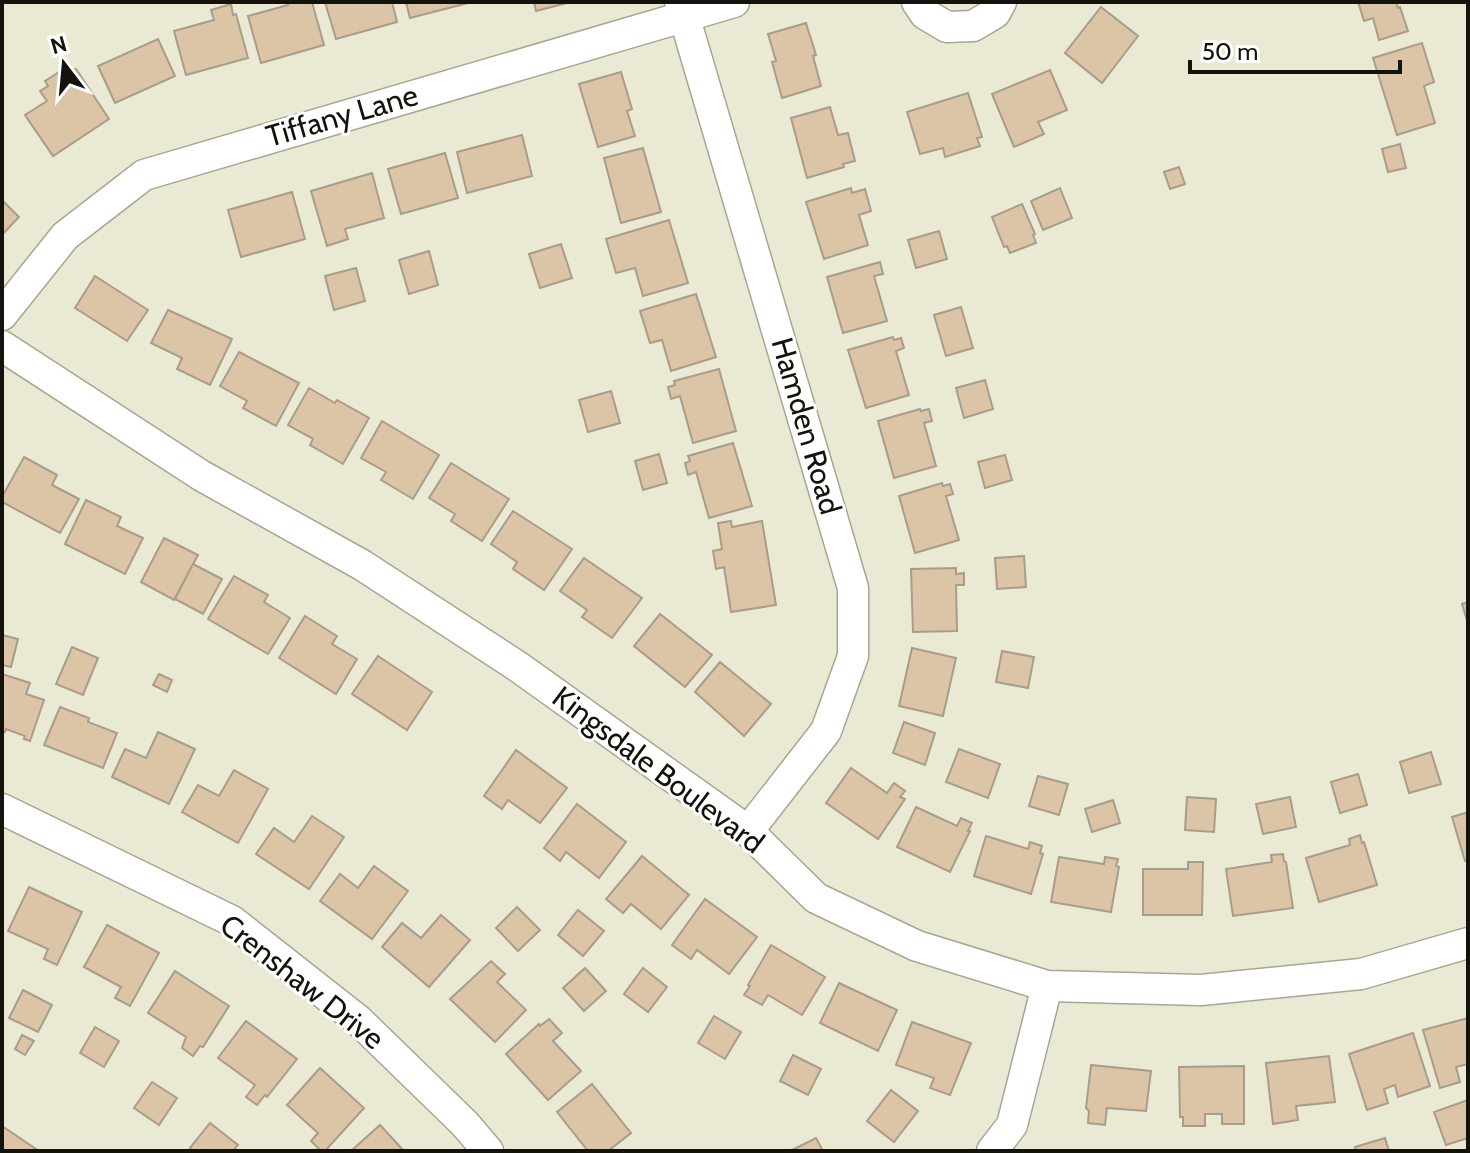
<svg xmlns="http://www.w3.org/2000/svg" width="1470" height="1153" viewBox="0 0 1470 1153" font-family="Cabin,sans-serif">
  <rect width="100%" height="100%" fill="#eaead4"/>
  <g fill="#dcc4a7" stroke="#a99c8b" stroke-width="2">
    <path d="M287,2H312L324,45L261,63L248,16L288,5Z"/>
    <path d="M325,2H392L397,22L336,39Z"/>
    <path d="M406,2H472L410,18Z"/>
    <path d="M534,2H571L536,11Z"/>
    <path d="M1358,2H1396L1398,8L1400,7L1408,31L1379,40L1373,18L1364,21Z"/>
    <path d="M231,4L233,15L236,14L248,58L186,75L174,31L214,20L211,10Z"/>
    <path d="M1101,7L1138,36L1102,83L1065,53Z"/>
    <path d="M806,23L816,55L813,56L821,86L782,98L772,62L776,61L768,34Z"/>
    <path d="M158,39L175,76L115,103L98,66Z"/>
    <path d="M1422,43L1434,82L1424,86L1435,123L1397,135L1373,58Z"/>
    <path d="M70,65L73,70L76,69L109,119L53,156L25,115L47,101L40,91L48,86L45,81Z"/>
    <path d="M1050,70L1067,110L1038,122L1044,134L1014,147L992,94Z"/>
    <path d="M621,72L632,109L627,111L635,136L598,147L579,84Z"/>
    <path d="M968,93L982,137L977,138L980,146L945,157L943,148L920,154L907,112Z"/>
    <path d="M830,107L838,135L848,133L855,161L843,164L844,167L807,178L791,118Z"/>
    <path d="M522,135L532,176L467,193L457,152Z"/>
    <path d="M1400,144L1406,168L1388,172L1382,149Z"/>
    <path d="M643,148L661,212L621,223L604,158Z"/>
    <path d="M445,153L458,198L401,214L388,169Z"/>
    <path d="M1179,167L1185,184L1170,189L1164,172Z"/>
    <path d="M372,173L384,218L345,229L348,239L327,246L311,191Z"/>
    <path d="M851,188L852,193L865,189L871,211L859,215L868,245L824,259L806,202Z"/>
    <path d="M1060,188L1072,218L1043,230L1031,201Z"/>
    <path d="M292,192L305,239L241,257L228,210Z"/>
    <path d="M2,200L19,217L2,235Z"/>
    <path d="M1022,204L1035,234L1033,235L1036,243L1010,253L1007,246L1004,247L992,217Z"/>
    <path d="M669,220L688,283L643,296L635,268L616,273L606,239Z"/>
    <path d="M939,231L947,259L916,268L908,240Z"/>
    <path d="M561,244L572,278L540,288L529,254Z"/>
    <path d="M429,251L438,285L409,294L399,260Z"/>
    <path d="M880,262L883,274L874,276L887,321L843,333L827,277Z"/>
    <path d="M356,268L365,301L334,310L325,276Z"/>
    <path d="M95,276L148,310L127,341L75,308Z"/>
    <path d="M696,294L716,357L671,371L662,340L650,343L640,311Z"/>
    <path d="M961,307L973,348L946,356L934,315Z"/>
    <path d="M168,310L232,339L210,385L177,369L182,358L151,343Z"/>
    <path d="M893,337L894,340L901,338L904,348L896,351L909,395L866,408L848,350Z"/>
    <path d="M239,352L299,383L276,426L243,408L247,401L220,386Z"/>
    <path d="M719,369L736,431L693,443L680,396L671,399L668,387L675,385L674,381Z"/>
    <path d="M985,380L993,409L964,418L956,388Z"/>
    <path d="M309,388L335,403L337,400L369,418L343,464L310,445L313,439L288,425Z"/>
    <path d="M611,391L620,423L588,432L579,400Z"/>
    <path d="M920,409L921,411L929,409L932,421L924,423L936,466L894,478L878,421Z"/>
    <path d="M382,421L439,455L413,499L381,480L386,472L361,458Z"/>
    <path d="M733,443L752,506L709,518L696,472L688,475L685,463L690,461L688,456Z"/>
    <path d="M659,454L667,483L643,490L635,461Z"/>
    <path d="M1005,455L1012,480L985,488L978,462Z"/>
    <path d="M24,457L57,475L52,485L79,499L60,533L2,502V497Z"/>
    <path d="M451,463L509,499L482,541L451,521L455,514L429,498Z"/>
    <path d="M942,483L943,486L950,484L953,494L946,496L959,540L915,553L899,496Z"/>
    <path d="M86,500L121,517L117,526L143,538L125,574L65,544Z"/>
    <path d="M513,511L572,549L544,590L513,569L517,562L491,544Z"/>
    <path d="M731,521L732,527L762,521L776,605L731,612L724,567L716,569L713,551L722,549L718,523Z"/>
    <path d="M164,538L198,555L174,600L141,582Z"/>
    <path d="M1024,556L1026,587L997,589L995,558Z"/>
    <path d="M584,558L642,598L612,638L582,617L587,610L560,591Z"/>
    <path d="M193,564L222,579L203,614L175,599Z"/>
    <path d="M956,568V574L964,573V585H956L957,631L913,632L911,569Z"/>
    <path d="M234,576L268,595L264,602L290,618L268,654L208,619Z"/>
    <path d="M1468,602V624L1462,604Z"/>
    <path d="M660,614L712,655L685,687L634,646Z"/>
    <path d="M305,616L337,636L332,644L357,659L336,694L279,658Z"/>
    <path d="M2,635L18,639L11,667L2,665Z"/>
    <path d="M72,647L98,658L83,695L56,684Z"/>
    <path d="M912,648L956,658L943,716L899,706Z"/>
    <path d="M1002,651L1034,657L1028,688L996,682Z"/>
    <path d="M378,656L432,692L407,730L352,694Z"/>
    <path d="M720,662L771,704L744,736L695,692Z"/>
    <path d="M2,674L30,683L26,694L44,700L30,741L24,739L25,736L6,729L5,732L2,731Z"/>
    <path d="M159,674L172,680L167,692L153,685Z"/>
    <path d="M60,707L89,718L88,722L117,733L103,768L44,745Z"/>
    <path d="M904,722L935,733L925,765L893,753Z"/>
    <path d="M158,732L195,749L169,804L112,777L125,749L146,758Z"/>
    <path d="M959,749L1000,764L988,798L946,782Z"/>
    <path d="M516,750L567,788L540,823L508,800L502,809L484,796Z"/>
    <path d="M1431,752L1441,784L1409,793L1400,762Z"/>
    <path d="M851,768L887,793L894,783L905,791L900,797L905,799L878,839L826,803Z"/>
    <path d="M234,770L268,789L238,843L182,812L198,785L219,796Z"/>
    <path d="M1358,774L1367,805L1340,813L1331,782Z"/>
    <path d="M1038,776L1068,784L1059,815L1029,806Z"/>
    <path d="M1187,797L1216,799L1214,832L1185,830Z"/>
    <path d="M1290,797L1296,827L1263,834L1256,804Z"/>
    <path d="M1113,800L1120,823L1092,832L1085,809Z"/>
    <path d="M577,804L626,842L599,878L566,852L560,861L544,848Z"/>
    <path d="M916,807L957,826L961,818L972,823L968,831H970L950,872L897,847Z"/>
    <path d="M1468,812V860L1465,861L1452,817Z"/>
    <path d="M312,816L344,837L309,889L256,854L274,828L294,842Z"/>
    <path d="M1360,835L1362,843L1364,842L1377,885L1319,902L1306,858L1350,845L1349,839Z"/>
    <path d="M986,836L1028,849L1030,842L1042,846L1040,853L1043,854L1031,894L974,876Z"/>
    <path d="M1283,854L1284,861L1286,862L1293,908L1233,916L1226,869L1272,862L1271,855Z"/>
    <path d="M642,856L689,895L661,929L631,904L623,913L606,899Z"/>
    <path d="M1059,857L1104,864L1105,857L1118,859L1116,866L1119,867L1111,912L1051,902Z"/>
    <path d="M1188,862H1203L1202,915H1143V869H1188Z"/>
    <path d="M374,866L408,891L372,939L320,901L340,874L358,888Z"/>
    <path d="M29,887L82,912L57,965L44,959L48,949L8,931Z"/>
    <path d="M705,899L757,937L729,974L697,950L691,959L672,945Z"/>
    <path d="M517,907L540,930L518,951L496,928Z"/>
    <path d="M578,910L604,931L583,956L558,935Z"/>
    <path d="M441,915L470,940L429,987L382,947L402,923L421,938Z"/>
    <path d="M107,925L159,953L130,1006L115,998L121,987L84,967Z"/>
    <path d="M771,945L825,977L802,1015L768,995L762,1005L744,995L750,986L748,985Z"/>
    <path d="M491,961L505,974L497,982L526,1010L495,1042L450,999Z"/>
    <path d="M585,968L606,991L584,1011L563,988Z"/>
    <path d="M643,968L667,987L648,1012L624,994Z"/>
    <path d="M175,971L229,1006L203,1047L200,1046L193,1056L182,1048L186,1037L148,1013Z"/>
    <path d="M839,983L897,1010L878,1051L820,1023Z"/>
    <path d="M23,990L52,1005L38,1032L9,1018Z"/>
    <path d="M714,1016L741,1032L725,1059L698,1043Z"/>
    <path d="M1468,1018V1064L1456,1067L1460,1082L1440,1088L1423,1030Z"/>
    <path d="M549,1019L562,1033L553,1041L581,1071L548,1100L506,1054L539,1024L540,1026Z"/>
    <path d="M246,1021L297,1059L267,1097L265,1095L257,1105L246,1097L255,1085L218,1058Z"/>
    <path d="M912,1022L971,1043L950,1095L930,1088L934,1078L896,1065Z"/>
    <path d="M95,1027L119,1041L104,1067L80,1053Z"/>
    <path d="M1413,1033L1430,1086L1398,1097L1395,1085L1384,1089L1388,1103L1367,1110L1349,1054Z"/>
    <path d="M22,1035L34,1041L25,1055L15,1049Z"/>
    <path d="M793,1055L821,1069L808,1095L780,1081Z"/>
    <path d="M1329,1056L1335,1102L1296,1106L1298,1120L1273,1124L1266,1063Z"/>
    <path d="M1091,1065L1151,1071L1146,1111L1107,1108L1105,1125L1088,1123L1089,1111L1086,1108Z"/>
    <path d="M1244,1066V1124H1222V1114H1205V1126H1183V1117H1180L1179,1067Z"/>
    <path d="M320,1068L364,1108L325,1151H321L311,1141L318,1133L287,1105Z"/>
    <path d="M152,1082L177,1098L159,1125L134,1108Z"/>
    <path d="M592,1084L631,1133L608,1151H588L557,1112Z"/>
    <path d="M891,1090L918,1111L894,1142L867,1121Z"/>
    <path d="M1468,1100V1138L1446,1145L1434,1112Z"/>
    <path d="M210,1123L238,1145L233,1151H193L190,1148Z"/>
    <path d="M380,1125L404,1151H351Z"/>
    <path d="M2,1126L39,1151H2Z"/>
    <path d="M816,1138L823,1151H790Z"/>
    <path d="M1385,1138L1389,1151H1356L1355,1147Z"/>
  </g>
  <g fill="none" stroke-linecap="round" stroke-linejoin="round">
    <g stroke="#a7a693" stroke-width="33">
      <g id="street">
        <path d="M680,2L853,588V656L826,731L748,831"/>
        <path d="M917,2L925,14L947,27L973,26L995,13L1001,2"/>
        <path d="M2,315L65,236L144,175L734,2"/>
        <path d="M2,346L202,476L362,565L517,666L748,831L816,898L917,946L1047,986L1201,990L1361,974L1468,943"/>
        <path d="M2,809L232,921L358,1020L465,1124L488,1151"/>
        <path d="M992,1151L1012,1125L1047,986"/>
      </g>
    </g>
    <use href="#street" stroke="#fff" stroke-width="30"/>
  </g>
  <g text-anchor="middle" stroke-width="6" stroke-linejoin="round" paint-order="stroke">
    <g font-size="30" fill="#13130c" stroke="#fff">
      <text transform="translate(342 116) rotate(-16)" y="10">Tiffany Lane</text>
      <text transform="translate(806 426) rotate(74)" y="10">Hamden Road</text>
      <text transform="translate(658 770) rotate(37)" y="10">Kingsdale Boulevard</text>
      <text transform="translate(302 982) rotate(38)" y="10">Crenshaw Drive</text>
    </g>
  </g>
  <rect width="1470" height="1153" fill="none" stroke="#13130c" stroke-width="8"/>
  <g transform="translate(64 64) rotate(344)" stroke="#ffffff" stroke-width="6" paint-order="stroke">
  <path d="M0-6L14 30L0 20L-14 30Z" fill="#13130c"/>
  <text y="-12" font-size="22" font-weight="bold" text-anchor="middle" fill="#13130c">N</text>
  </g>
  <path d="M1190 60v12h210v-12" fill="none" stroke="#13130c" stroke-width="4"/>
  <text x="1202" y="60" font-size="24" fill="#13130c" stroke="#ffffff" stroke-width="6" paint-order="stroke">50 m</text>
</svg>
